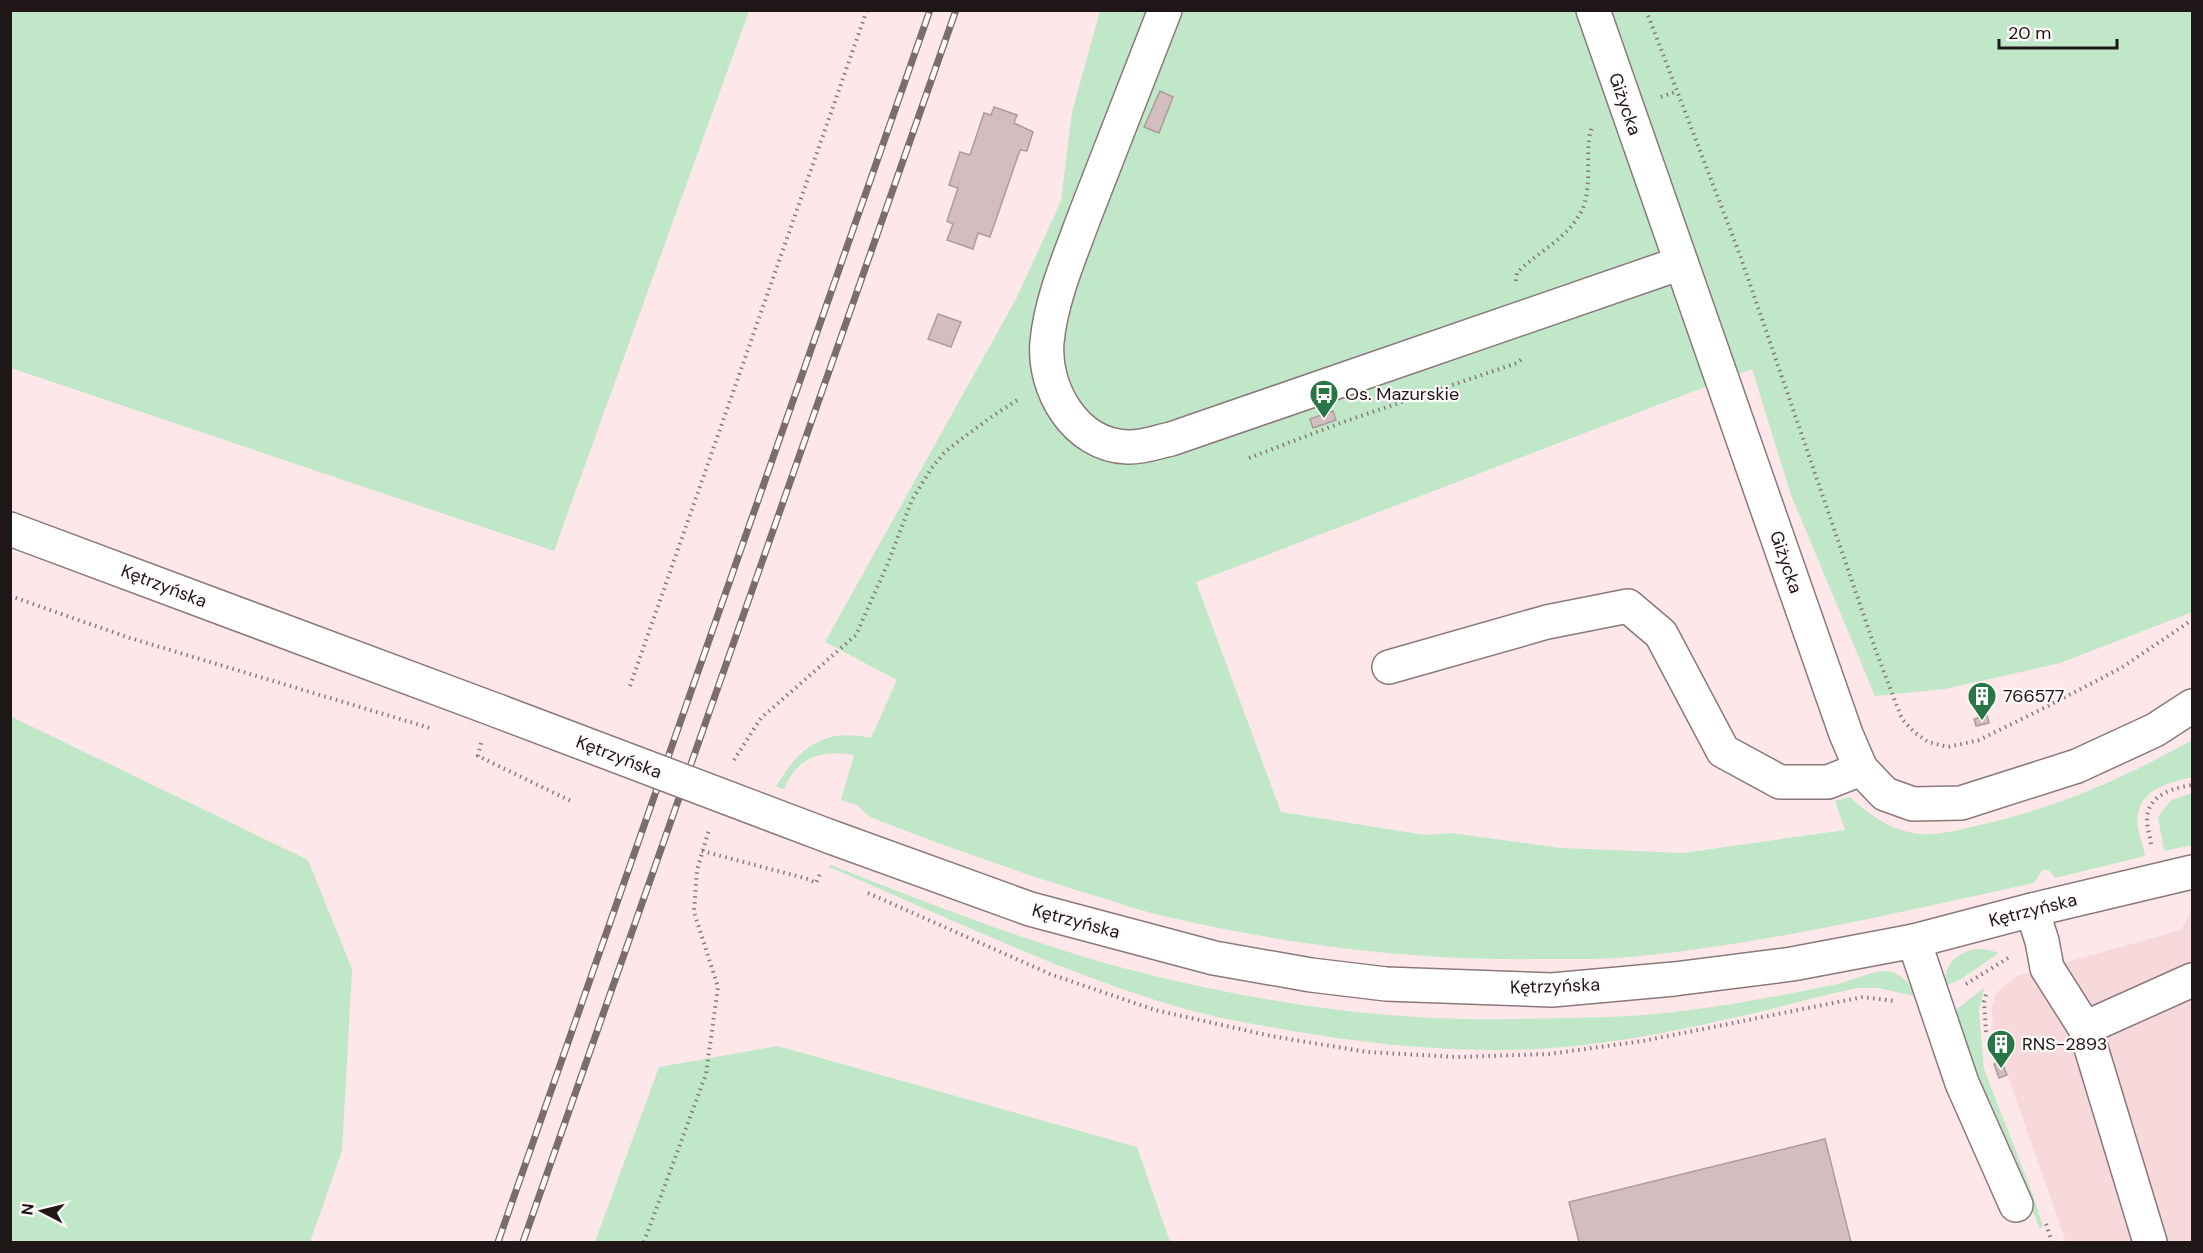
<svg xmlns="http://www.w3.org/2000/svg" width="2203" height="1253" viewBox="0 0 2203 1253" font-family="'DM Sans',sans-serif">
  <rect width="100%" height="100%" fill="#fde7e9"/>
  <path fill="#f7d9db" d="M2191,912H2192V1242H2066L1993,1034L1992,1008L1996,993L2017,976L2181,930Z"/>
  <g fill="#bfe7c8">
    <path d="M11,10L749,11L554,551L11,368Z"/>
    <path d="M1100,11H2192V612L2060,663L1945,689L1875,696L1791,495L1752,369L1196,582L1281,812L1425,835L1451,833L1561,848L1684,853L1845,830L1835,801L1850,797C1869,814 1887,828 1913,833C1936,837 1958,830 1980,825C2056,808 2125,778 2192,740V777C2171,783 2143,787 2138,814C2135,826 2143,844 2145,856L2055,878L2050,871L2043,869L2034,883C1903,911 1773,943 1640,956C1606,960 1572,959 1538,959C1410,961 1283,944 1159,915C1138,910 1117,902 1096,896C1019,873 945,846 870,817L857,805L841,800L854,755C822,749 797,757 784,789L776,787C799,747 824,728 871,738L897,680L825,642L1016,299L1061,201L1072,112Z"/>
    <path d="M10,716L308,860L352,969L342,1151L310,1242H11Z"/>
    <path d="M2192,793V845L2164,851L2158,817L2171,800Z"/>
    <path d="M831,865C923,901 1016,938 1112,965C1223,995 1349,1017 1463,1019C1512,1020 1561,1018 1610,1017C1685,1014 1760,1000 1833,985C1849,982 1872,970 1887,971C1902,973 1910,984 1915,996L1878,988H1858C1813,997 1768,1011 1723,1020C1671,1032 1618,1042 1564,1047C1471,1055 1379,1046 1287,1030C1252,1024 1216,1018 1182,1008C1061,973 945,916 829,867Z"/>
    <path d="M1978,949L1989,950L1999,953L1961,979L1946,986C1942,965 1958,951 1978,949Z"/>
    <path d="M1984,988L1979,1011L1984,1069L2033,1195L2043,1226L2040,1229L1970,1061L1953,1012Z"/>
    <path d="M778,1046L1137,1147L1170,1242H595L659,1067Z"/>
  </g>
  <g fill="#d2bdbf" stroke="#af9b9c" stroke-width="1.5">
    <path d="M1160,91L1173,97L1159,133L1144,127Z"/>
    <path d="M994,107L1017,115L1014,123L1033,132L1027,151L1020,150L990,237L978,233L973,249L947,240L953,224L947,221L958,188L949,185L960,152L970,155L984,113L991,115Z"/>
    <path d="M938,314L961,322L951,347L928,339Z"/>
    <path d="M1333,411L1336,420L1313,428L1310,419Z"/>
    <path d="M1987,715L1989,723L1976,726L1974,719Z"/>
    <path d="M2002,1062L2007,1075L1999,1078L1994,1064Z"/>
    <path d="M1825,1139L1851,1242H1579L1569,1202Z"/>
  </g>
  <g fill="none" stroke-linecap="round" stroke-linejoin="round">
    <g stroke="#8b787a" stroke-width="36">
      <g id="minor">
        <path d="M1165,10C1138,79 1111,147 1085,215C1070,256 1051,299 1047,342C1043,389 1075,445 1127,447C1141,448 1157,442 1171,439L1681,263"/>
        <path d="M1593,10L1846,734L1861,769L1885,794L1913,804L1961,803L2077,766L2155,730L2192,706"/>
        <path d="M10,529L498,711"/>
        <path d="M1389,667L1547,622L1628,606L1661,634L1723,751L1780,782H1828L1861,769"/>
        <path d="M831,837L1030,909L1214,958L1311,975L1386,984L1552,990L1674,979L1792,964L1914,941L2032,910L2192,872"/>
        <path d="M2032,910L2042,941L2047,968L2085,1028L2192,980"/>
        <path d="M1914,941L1962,1083L2016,1205"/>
        <path d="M2085,1028L2150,1242"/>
      </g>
    </g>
    <g stroke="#88797b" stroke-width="4" stroke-dasharray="1.5 4.5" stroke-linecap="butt">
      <path d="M1646,10L1740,255L1877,654L1902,719L1914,732L1928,742L1948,747L1979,740L2048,706L2121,668L2192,620"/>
      <path d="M1661,97L1677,91"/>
      <path d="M1516,281L1517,273C1538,251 1566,240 1581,212C1595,187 1582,138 1594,125"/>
      <path d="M1249,458L1343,422L1517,363L1522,359"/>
      <path d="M10,596L130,638L430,728"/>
      <path d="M630,686L867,10"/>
      <path d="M481,743L478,756L573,802"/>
      <path d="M734,760L761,718L856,635L888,563L912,500L931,469L944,453L960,440L994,415L1019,399"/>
      <path d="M2151,844C2150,836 2147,827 2147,820C2147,795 2173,788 2192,785"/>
      <path d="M702,851L808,879L816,883L821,872"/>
      <path d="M868,893L1050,974L1155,1010L1271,1036L1367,1052L1457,1057L1549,1054L1643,1041L1863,997L1895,1001"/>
      <path d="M1966,984L2008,958"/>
      <path d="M1986,1032L1984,1002L1987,991"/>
      <path d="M2046,1224L2052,1242"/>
      <path d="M644,1242L706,1074L718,987L694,912L697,870L709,830"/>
    </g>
    <use href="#minor" stroke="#fff" stroke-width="33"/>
    <g stroke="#7b6d6f" stroke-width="7">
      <g id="rail">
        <path d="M498,1242L930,10"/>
        <path d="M523,1242L956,10"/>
      </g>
    </g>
    <use href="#rail" stroke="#fefafa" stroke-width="4.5" stroke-dasharray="14" stroke-linecap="butt"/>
    <g stroke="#8b787a" stroke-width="36" stroke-linecap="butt">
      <path id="minor-bridge" d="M498,711L831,837"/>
    </g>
    <use href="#minor-bridge" stroke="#fff" stroke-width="33"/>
  </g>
  <defs>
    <g id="bus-pin" transform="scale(1.5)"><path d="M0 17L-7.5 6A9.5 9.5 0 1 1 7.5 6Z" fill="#297645" stroke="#fefafa"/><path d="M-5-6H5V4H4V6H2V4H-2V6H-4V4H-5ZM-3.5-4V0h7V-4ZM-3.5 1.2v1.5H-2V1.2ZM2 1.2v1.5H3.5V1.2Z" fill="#fff"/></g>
    <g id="building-pin" transform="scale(1.5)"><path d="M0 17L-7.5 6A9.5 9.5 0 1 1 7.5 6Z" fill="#297645" stroke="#fefafa"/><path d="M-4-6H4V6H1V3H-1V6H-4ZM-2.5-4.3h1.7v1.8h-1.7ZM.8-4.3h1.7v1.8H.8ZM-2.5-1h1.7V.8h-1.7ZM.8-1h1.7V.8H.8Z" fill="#fff"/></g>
  </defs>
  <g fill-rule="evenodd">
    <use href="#bus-pin" x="1324" y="394"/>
    <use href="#building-pin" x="1982" y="696"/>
    <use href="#building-pin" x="2001" y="1044"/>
  </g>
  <g text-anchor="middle" stroke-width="4.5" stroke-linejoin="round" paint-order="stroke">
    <g font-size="18" fill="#1e1617" stroke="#fefafa">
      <text transform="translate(1625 104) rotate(71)" y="6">Giżycka</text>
      <text transform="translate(1786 562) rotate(71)" y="6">Giżycka</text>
      <text transform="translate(164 586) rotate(21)" y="6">Kętrzyńska</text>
      <text transform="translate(619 757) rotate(21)" y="6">Kętrzyńska</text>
      <text transform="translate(2033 910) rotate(-14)" y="6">Kętrzyńska</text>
      <text transform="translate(1076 921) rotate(15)" y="6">Kętrzyńska</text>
      <text transform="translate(1555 986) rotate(-2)" y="6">Kętrzyńska</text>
    </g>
    <g font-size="18" fill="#1e1617" stroke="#fefafa" text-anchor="start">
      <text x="1345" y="400">Os. Mazurskie</text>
      <text x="2003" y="702">766577</text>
      <text x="2022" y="1050">RNS-2893</text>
    </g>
  </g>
  <rect width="2203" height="1253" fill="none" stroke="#1e1617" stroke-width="24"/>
  <g transform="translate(42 1211) rotate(277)" stroke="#fefafa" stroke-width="4.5" paint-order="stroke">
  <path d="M0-4.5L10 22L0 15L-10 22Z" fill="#1e1617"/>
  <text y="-9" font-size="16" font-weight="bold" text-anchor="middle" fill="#1e1617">N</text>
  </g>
  <path d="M1999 39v9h118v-9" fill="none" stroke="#1e1617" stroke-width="3"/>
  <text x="2008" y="39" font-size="18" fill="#1e1617" stroke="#fefafa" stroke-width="4.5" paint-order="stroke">20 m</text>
</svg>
